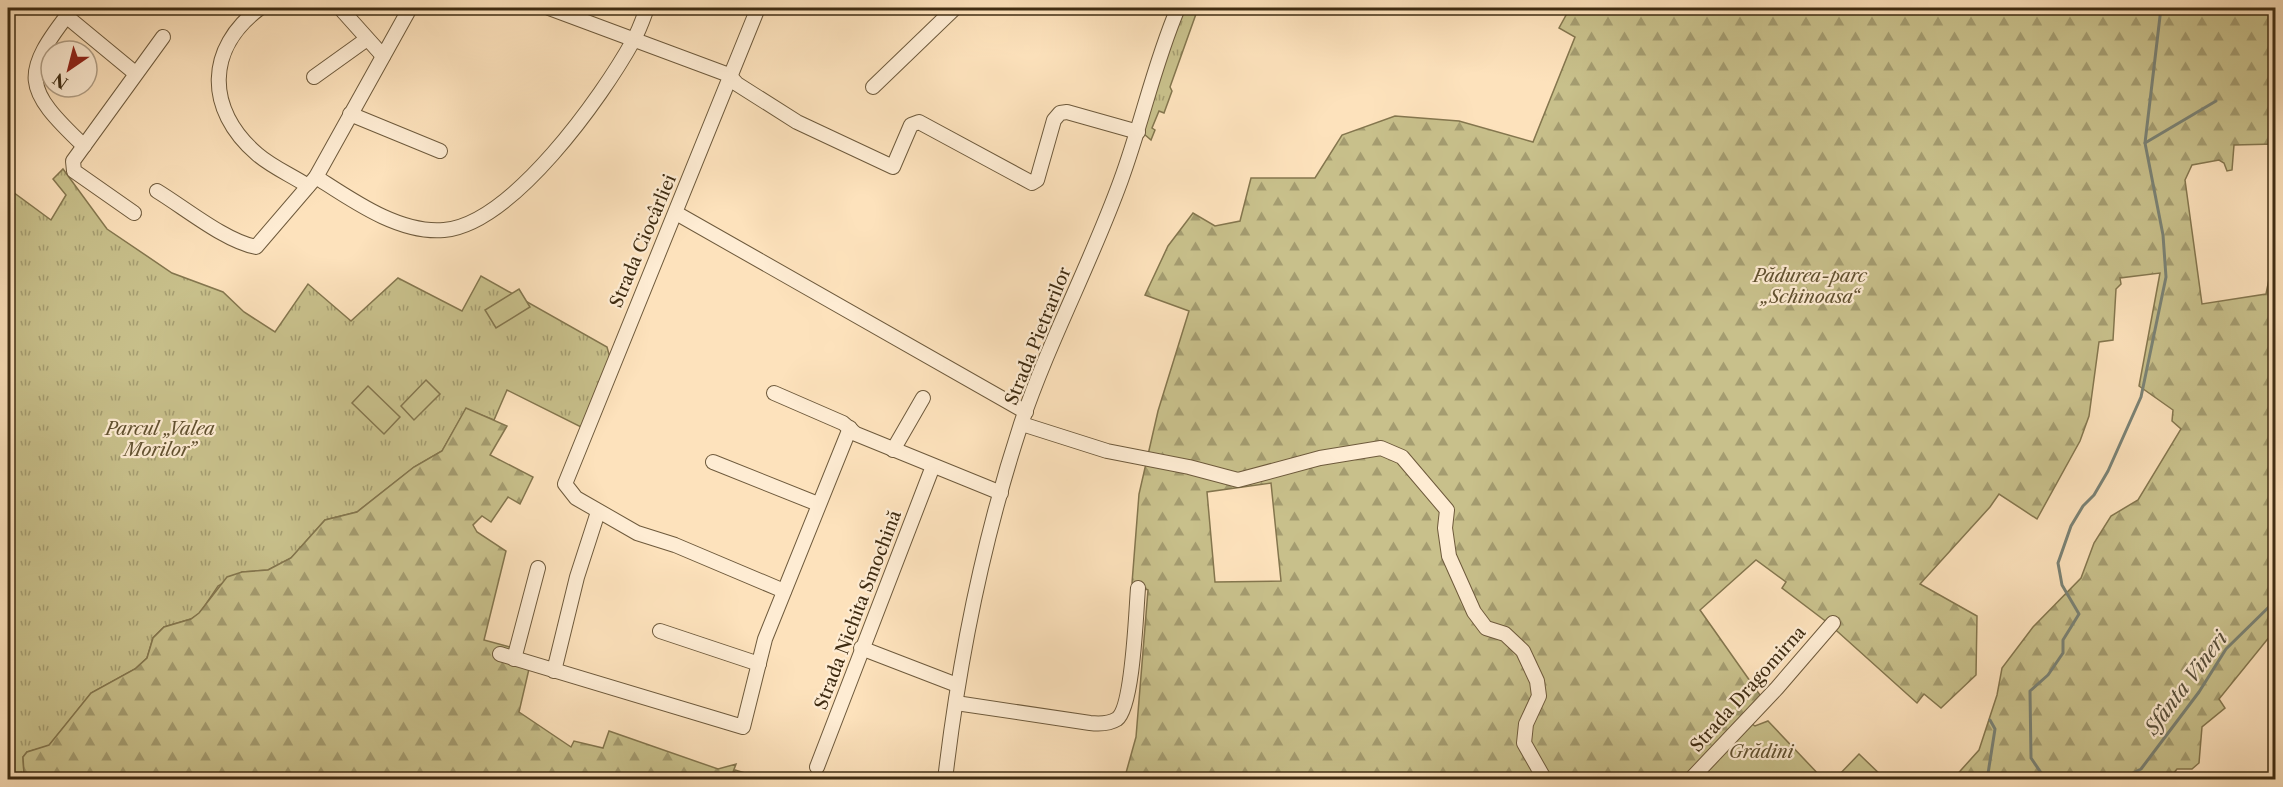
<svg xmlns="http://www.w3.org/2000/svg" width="2283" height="787" viewBox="0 0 2283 787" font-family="'Libre Caslon Text',serif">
  <defs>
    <pattern id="grass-tufts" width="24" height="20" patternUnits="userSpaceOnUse" patternTransform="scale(1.5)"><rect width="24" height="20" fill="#c8c08b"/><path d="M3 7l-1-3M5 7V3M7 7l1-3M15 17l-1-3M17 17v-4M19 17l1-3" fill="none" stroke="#a49c70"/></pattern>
    <pattern id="forest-firs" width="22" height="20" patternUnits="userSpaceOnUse" patternTransform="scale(1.5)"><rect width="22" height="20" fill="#c8c08b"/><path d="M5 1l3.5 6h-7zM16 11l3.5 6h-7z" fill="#a49c70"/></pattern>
  </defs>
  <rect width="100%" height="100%" fill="#fde2bc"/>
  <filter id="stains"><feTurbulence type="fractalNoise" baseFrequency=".00333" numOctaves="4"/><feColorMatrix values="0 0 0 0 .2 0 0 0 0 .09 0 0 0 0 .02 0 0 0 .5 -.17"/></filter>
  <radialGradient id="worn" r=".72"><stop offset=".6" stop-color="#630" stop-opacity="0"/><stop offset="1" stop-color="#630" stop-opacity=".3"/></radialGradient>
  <g fill="url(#grass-tufts)" stroke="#84764e" stroke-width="1.5">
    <path d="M1184,11L1196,14L1170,87L1172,91L1164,113L1159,111L1152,128L1155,130L1151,140L1144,134V125L1173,27Z"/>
    <path d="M63,169L107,229L172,273L223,292L244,312L275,332L308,284L351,321L398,278L462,311L481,276L607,347L610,358L583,428L507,390L494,420L466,409L442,451L414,467L357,512L325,520L291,558L268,570L242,572L218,586L200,613L191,619L164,627L153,638L147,658L135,669L91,693L49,746L27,752L23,757L24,774L19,779H8V181L13,192L51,220L66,195L53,179Z"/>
  </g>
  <g fill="url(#forest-firs)" stroke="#84764e" stroke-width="1.5" fill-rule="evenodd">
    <path d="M1570,8H2275V144L2234,145L2232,170L2227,171L2224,163L2219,160L2192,165L2185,180L2202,304L2266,294L2273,260L2269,211L2276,203L2275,630L2219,699L2225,708L2202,727L2199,763L2192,769H2177L2168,780L1953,779L1979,750L1997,695L2002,668L2033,627L2081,578L2094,543L2111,516L2138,500L2181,429L2172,421L2173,410L2139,386L2160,273L2120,278L2121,284L2116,289L2113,340L2099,342L2089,416L2080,441L2037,519L1999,494L1990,507L1920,584L1977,616L1976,675L1941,708L1924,694L1917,703L1828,623L1782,588L1786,582L1756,560L1700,610L1762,698L1683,779L1124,780L1136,737L1148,590L1132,583L1139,494L1158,411L1189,311L1145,295L1168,246L1193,213L1215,226L1240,221L1251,178H1315L1342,135L1395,116L1459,121L1533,142L1575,37L1559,28ZM1271,483L1281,581L1215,582L1207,492Z"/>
    <path d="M466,408L507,426L490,455L533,477L520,504L508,497L491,522L482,516L473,525L477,532L506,551L484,640L510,647L529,669L519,712L571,747L574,741L603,748L609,731L718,769L736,764L730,780H19L24,774L23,757L27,752L49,745L91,693L135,669L147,658L153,638L164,627L191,619L199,613L227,577L242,572L268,570L291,558L325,520L357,512L414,467L442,451Z"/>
  </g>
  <g fill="#c8c08b" stroke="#84764e" stroke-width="1.5">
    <path d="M519,289L530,307L496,328L485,310Z"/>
    <path d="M426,380L440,394L414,420L401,406Z"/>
    <path d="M368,386L400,417L384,434L352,403Z"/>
    <path d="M1768,721L1823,779L1695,780L1749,722L1755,726Z"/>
    <path d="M1859,754L1885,779H1835Z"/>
    <path d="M735,770L765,779H733Z"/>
  </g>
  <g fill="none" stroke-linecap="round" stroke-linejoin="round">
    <g stroke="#7a8275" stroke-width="3">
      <path d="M2145,143L2216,101"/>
      <path d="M1987,780L1995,729L1990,720"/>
      <path d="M2046,780L2031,758L2030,691L2048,675L2063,653V640L2079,614L2062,585L2058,563L2071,526L2083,506L2094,495L2108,471L2141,397L2166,277L2163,235L2145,143L2161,8"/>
      <path d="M2119,780L2141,769L2199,692L2226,649L2276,600"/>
    </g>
    <g stroke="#6e5a3c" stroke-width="16">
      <g id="minor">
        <path d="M73,8C20,75 23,88 84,146"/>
        <path d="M260,8C206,48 205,109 257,154C272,167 291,175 308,186"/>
        <path d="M340,8L383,56"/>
        <path d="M549,8L729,75L737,84L797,122L893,167L911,125L919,122L1032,183L1037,180L1054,120L1060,113L1067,112L1138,132"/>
        <path d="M758,8L565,484L576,498L637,533L675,545L784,591"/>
        <path d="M66,16L135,73"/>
        <path d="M314,77L367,39"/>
        <path d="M873,87L955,8"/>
        <path d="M350,114L440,151"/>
        <path d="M316,177C352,200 399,234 444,230C512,224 602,97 633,41C639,31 643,19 647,8"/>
        <path d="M157,191C185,208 225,241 256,247L316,177L410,8"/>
        <path d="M134,213L74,171L73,161L163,37"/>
        <path d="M676,213L1026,412"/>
        <path d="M774,393L843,423L856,434L1001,493"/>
        <path d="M1022,424L1107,451L1189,467L1238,480L1320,458L1381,448L1402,457L1447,510L1445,528L1449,556L1474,612L1486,628L1505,634L1523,651L1537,681L1539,696L1526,724L1524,743L1545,780"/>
        <path d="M893,450L923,398"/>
        <path d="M713,462L818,504"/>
        <path d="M660,631L759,664"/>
        <path d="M861,648L957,685"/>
        <path d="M500,654L743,727L765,639L850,428"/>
        <path d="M514,659L538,568"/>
        <path d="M554,671L577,577L598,512"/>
        <path d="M956,703L1090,723C1099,724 1109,724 1117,719C1133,707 1136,612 1138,588"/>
        <path d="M817,767L933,466"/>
        <path d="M945,780C959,659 983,540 1021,424C1049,341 1091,263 1121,180C1142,123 1154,64 1178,8"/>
        <path d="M1690,780L1777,688L1833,623"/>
      </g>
    </g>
    <use href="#minor" stroke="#feecd3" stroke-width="14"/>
  </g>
  <g text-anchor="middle" stroke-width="4.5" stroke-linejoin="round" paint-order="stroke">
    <g font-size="18" fill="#3f2c12" stroke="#feecd3">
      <text transform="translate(643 241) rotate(-67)" y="6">Strada Ciocârliei</text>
      <text transform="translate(1038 336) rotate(-68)" y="6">Strada Pietrarilor</text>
      <text transform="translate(858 610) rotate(-69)" y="6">Strada Nichita Smochină</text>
      <text transform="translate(1748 689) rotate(-48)" y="6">Strada Dragomirna</text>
    </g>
    <g font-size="18" font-style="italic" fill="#615130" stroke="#feecd3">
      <text x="1810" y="282">Pădurea-parc<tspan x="1810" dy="21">„Schinoasa“</tspan></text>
      <text x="160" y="435">Parcul „Valea<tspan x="160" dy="21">Morilor”</tspan></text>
      <text x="1761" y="758">Grădini</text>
    </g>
    <g font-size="20" font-style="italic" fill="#58503b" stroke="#feecd3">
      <text transform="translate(2186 683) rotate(-53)" y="7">Sfânta Vineri</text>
    </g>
  </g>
  <rect width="2283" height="787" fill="none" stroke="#fde2bc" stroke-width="30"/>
  <rect x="9" y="9" width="2265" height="769" fill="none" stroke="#3f2c12" stroke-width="3"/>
  <rect x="15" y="15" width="2253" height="757" fill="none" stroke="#3f2c12" stroke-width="1.5"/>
  <g transform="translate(69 69) rotate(215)"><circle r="28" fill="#feecd3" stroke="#b29f86" stroke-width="1.5"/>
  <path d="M0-4.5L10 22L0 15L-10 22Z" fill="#8f2418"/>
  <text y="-9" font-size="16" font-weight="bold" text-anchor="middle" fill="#3f2c12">N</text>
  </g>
  <rect width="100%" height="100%" filter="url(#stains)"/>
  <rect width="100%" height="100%" fill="url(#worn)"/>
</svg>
